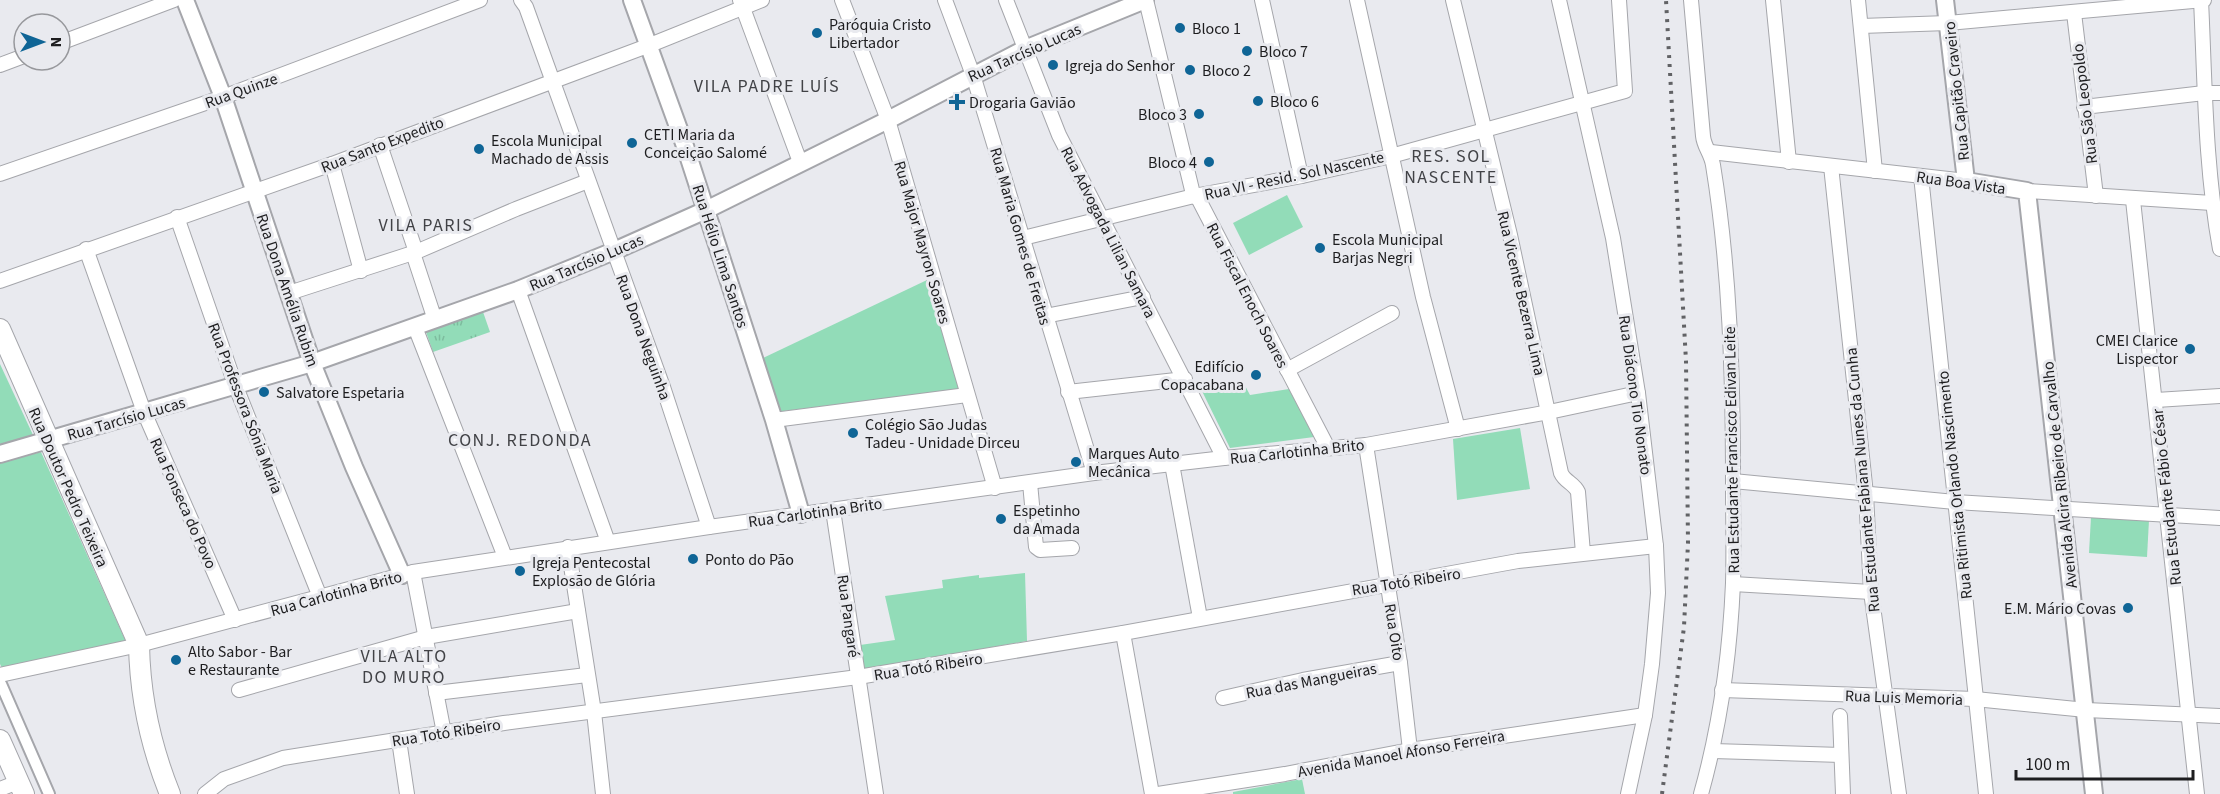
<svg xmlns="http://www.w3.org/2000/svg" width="2220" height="794" viewBox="0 0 2220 794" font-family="'Source Sans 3',sans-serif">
  <defs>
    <pattern id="park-tufts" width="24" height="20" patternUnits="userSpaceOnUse" patternTransform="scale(1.5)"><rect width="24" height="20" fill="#92dcb8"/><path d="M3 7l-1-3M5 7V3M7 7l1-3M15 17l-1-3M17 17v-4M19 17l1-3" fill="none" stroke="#7dbc9e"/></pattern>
  </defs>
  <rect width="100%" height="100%" fill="#e9eaef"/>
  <g fill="#92dcb8">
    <path d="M1287,195L1303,227L1249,255L1233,223Z"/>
    <path d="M927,280L960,389L776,412L759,360Z"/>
    <path d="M0,364L33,435L0,444Z"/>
    <path d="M1242,380L1250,395L1289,389L1314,437L1230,448L1200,387Z"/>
    <path d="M1520,428L1530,489L1457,500L1453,439Z"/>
    <path d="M41,452L127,644L2,668L0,664V463Z"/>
    <path d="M2091,517L2149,520L2147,557L2089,553Z"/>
    <path d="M1025,573L1027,641L863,670L860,645L895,640L885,596L943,588L942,580L979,575V578Z"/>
    <path d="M1302,779L1305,794H1233V792Z"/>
  </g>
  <path fill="url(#park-tufts)" d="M482,309L490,332L433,352L425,329Z"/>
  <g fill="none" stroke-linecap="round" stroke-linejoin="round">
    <g stroke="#a5a6ab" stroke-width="14">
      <path id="pedestrian" d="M1,684L49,794"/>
    </g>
    <g stroke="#a5a6ab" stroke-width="16">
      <g id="minor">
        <path d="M521,0L526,7L663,387L709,527"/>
        <path d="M740,0L800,162"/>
        <path d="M842,0L888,120L995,488"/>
        <path d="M945,0L973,75L1094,473"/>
        <path d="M1006,0L1059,135L1224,458"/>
        <path d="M1146,0L1193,194L1199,200L1328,448"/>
        <path d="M1262,0L1301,176"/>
        <path d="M1357,0L1423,297L1458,429"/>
        <path d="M1453,0L1510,235L1561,473C1565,482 1574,483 1578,492L1583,553"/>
        <path d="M1559,0L1613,238L1638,393L1656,546L1658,593L1652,664L1645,715L1628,794"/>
        <path d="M1691,0L1703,136C1704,147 1711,153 1713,165C1730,270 1733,376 1733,483C1733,516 1734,550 1733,583C1730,653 1720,726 1701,794"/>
        <path d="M1773,0L1789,162"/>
        <path d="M1858,0L1875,171"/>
        <path d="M2201,0C2205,84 2205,166 2220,249"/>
        <path d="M2074,13L2096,196"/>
        <path d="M1861,26L1948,23L2204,0"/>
        <path d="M60,43L174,0"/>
        <path d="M0,65L24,56"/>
        <path d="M2084,107L2204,93H2220"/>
        <path d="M380,145L416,252"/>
        <path d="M1711,152L1966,181"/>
        <path d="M332,164L361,271"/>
        <path d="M1831,166L1866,494L1871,592L1899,794"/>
        <path d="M0,174L223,97L480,0"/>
        <path d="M1921,176L1986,794"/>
        <path d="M2027,191L2212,203"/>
        <path d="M2133,200L2197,794"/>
        <path d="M177,217L236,387L320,597"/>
        <path d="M1023,238L1194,196L1302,176L1391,156L1625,91L1619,0"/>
        <path d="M86,249L144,412L235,620"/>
        <path d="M413,253L435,320"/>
        <path d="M0,281L332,164L650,45L762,0"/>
        <path d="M518,290L608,542"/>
        <path d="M289,293L416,252L516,209L588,181"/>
        <path d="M1045,316L1143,297"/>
        <path d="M415,327L505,557"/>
        <path d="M1287,370L1392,313"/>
        <path d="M1068,392L1185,379"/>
        <path d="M2156,400L2220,396"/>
        <path d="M774,420L967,395"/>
        <path d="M1366,445L1400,663L1410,750"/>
        <path d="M1172,464L1200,618"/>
        <path d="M1733,481L1955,502L2220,518"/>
        <path d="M1030,483L1036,547L1040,550L1072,548"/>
        <path d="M833,510L876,794"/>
        <path d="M568,547L594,712L603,794"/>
        <path d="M413,572L444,733"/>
        <path d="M1733,584L1871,592"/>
        <path d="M1123,633L1152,794"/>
        <path d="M0,675L139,645L413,572L709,527L1094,473L1224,458L1366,445L1549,412L1638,393"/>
        <path d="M239,690L426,637L578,611"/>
        <path d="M1722,690L1975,699L2086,710L2220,716"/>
        <path d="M436,693L587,675"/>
        <path d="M1223,698L1303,680L1400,663"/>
        <path d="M1840,716L1843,794"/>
        <path d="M399,740L407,794"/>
        <path d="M1713,751L1841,755"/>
        <path d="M0,789L18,782"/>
        <path d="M205,794L224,779L283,758L504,723L858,677L1123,633L1518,561L1656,546"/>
        <path d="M1158,794L1285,774L1410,750L1645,715"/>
      </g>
    </g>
    <g stroke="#a5a6ab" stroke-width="20">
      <g id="tertiary">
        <path d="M185,0L223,97L312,363L354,467L402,575"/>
        <path d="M632,0L685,146L774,420L801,514"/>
        <path d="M1945,0L1966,181L2027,191L2094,794"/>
        <path d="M0,454L312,363L518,290L614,251L706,210L888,120L1025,49L1145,0"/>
      </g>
    </g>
    <g stroke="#a5a6ab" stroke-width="22">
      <g id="secondary">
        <path d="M0,329L139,645C140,695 151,747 170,794"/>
        <path d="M0,740L24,794"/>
      </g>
    </g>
    <use href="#pedestrian" stroke="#fff" stroke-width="10"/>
    <use href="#minor" stroke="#fff" stroke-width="14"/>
    <use href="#tertiary" stroke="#fff" stroke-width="16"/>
    <use href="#secondary" stroke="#fff" stroke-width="20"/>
    <path stroke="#616265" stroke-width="4" stroke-dasharray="3 6" stroke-linecap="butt" d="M1662,794L1684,627L1688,543L1686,361L1666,0"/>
  </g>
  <g fill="#0f6596" stroke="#e9eaef" stroke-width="2">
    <circle cx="1180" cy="28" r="6"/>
    <circle cx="817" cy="33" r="6"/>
    <circle cx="1247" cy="51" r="6"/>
    <circle cx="1053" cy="65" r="6"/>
    <circle cx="1190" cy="70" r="6"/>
    <circle cx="1258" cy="101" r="6"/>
    <path d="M954 93h6v6h6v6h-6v6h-6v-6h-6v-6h6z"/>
    <circle cx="1199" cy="114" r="6"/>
    <circle cx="632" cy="143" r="6"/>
    <circle cx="479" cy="149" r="6"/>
    <circle cx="1209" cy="162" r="6"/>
    <circle cx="1320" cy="248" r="6"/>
    <circle cx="2190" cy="349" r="6"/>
    <circle cx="1256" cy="375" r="6"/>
    <circle cx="264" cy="392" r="6"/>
    <circle cx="853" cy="433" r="6"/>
    <circle cx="1076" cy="462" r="6"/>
    <circle cx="1001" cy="519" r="6"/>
    <circle cx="693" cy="559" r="6"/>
    <circle cx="520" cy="571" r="6"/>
    <circle cx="2128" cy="608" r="6"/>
    <circle cx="176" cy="660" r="6"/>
  </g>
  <g text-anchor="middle" stroke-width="6" stroke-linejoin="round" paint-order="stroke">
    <g font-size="16" fill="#1d1d1f" stroke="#e9eaef" text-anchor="start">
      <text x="829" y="30">Paróquia Cristo<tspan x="829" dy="18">Libertador</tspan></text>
      <text x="1192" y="34">Bloco 1</text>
      <text x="1259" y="57">Bloco 7</text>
      <text x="1065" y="71">Igreja do Senhor</text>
      <text x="1202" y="76">Bloco 2</text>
      <text x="1270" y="107">Bloco 6</text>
      <text x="969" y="108">Drogaria Gavião</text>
      <text x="1187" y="120" text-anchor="end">Bloco 3</text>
      <text x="644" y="140">CETI Maria da<tspan x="644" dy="18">Conceição Salomé</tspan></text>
      <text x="491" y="146">Escola Municipal<tspan x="491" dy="18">Machado de Assis</tspan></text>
      <text x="1197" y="168" text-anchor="end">Bloco 4</text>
      <text x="1332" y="245">Escola Municipal<tspan x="1332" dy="18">Barjas Negri</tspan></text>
      <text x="2178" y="346" text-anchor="end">CMEI Clarice<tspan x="2178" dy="18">Lispector</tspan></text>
      <text x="1244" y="372" text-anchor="end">Edifício<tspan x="1244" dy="18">Copacabana</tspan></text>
      <text x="276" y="398">Salvatore Espetaria</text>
      <text x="865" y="430">Colégio São Judas<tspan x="865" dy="18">Tadeu - Unidade Dirceu</tspan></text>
      <text x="1088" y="459">Marques Auto<tspan x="1088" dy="18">Mecânica</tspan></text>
      <text x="1013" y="516">Espetinho<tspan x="1013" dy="18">da Amada</tspan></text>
      <text x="705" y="565">Ponto do Pão</text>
      <text x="532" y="568">Igreja Pentecostal<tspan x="532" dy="18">Explosão de Glória</tspan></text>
      <text x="2116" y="614" text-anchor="end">E.M. Mário Covas</text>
      <text x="188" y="657">Alto Sabor - Bar<tspan x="188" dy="18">e Restaurante</tspan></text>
    </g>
    <g font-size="16" fill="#1d1d1f" stroke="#e9eaef">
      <text transform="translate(1024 52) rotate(-24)" y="6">Rua Tarcísio Lucas</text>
      <text transform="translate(241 90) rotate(-20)" y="6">Rua Quinze</text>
      <text transform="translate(1956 91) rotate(-96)" y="6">Rua Capitão Craveiro</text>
      <text transform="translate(2084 104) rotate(-97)" y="6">Rua São Leopoldo</text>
      <text transform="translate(382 144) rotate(-21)" y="6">Rua Santo Expedito</text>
      <text transform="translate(1294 175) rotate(-12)" y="6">Rua VI - Resid. Sol Nascente</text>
      <text transform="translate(1961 182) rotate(8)" y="6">Rua Boa Vista</text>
      <text transform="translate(1109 232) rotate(63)" y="6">Rua Advogada Lilian Samara</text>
      <text transform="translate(1021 236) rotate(74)" y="6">Rua Maria Gomes de Freitas</text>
      <text transform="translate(923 242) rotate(74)" y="6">Rua Major Mayron Soares</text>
      <text transform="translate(721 256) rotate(72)" y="6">Rua Hélio Lima Santos</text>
      <text transform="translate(586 262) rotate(-23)" y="6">Rua Tarcísio Lucas</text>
      <text transform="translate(288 290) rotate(71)" y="6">Rua Dona Amélia Rubim</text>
      <text transform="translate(1522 293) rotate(77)" y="6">Rua Vicente Bezerra Lima</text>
      <text transform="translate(1248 295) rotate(63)" y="6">Rua Fiscal Enoch Soares</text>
      <text transform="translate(644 337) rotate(70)" y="6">Rua Dona Neguinha</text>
      <text transform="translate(1636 395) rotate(82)" y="6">Rua Diácono Tio Nonato</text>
      <text transform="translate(246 408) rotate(69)" y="6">Rua Professora Sônia Maria</text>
      <text transform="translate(126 418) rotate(-16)" y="6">Rua Tarcísio Lucas</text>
      <text transform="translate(1731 450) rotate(-91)" y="6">Rua Estudante Francisco Edivan Leite</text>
      <text transform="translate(1297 451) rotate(-6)" y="6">Rua Carlotinha Brito</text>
      <text transform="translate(2059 475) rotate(-96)" y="6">Avenida Alcira Ribeiro de Carvalho</text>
      <text transform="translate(1862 480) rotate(-95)" y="6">Rua Estudante Fabiana Nunes da Cunha</text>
      <text transform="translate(1954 485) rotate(-96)" y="6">Rua Ritimista Orlando Nascimento</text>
      <text transform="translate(69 487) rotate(66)" y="6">Rua Doutor Pedro Teixeira</text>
      <text transform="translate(2166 497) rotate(-96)" y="6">Rua Estudante Fábio César</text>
      <text transform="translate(184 503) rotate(66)" y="6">Rua Fonseca do Povo</text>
      <text transform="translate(815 512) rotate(-8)" y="6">Rua Carlotinha Brito</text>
      <text transform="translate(1406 581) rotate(-9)" y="6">Rua Totó Ribeiro</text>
      <text transform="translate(336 593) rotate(-15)" y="6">Rua Carlotinha Brito</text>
      <text transform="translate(849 616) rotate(82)" y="6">Rua Pangaré</text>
      <text transform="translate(1395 632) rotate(81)" y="6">Rua Oito</text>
      <text transform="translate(928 666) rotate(-9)" y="6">Rua Totó Ribeiro</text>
      <text transform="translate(1311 680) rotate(-11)" y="6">Rua das Mangueiras</text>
      <text transform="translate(1904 697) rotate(2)" y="6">Rua Luis Memoria</text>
      <text transform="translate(446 732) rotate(-9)" y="6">Rua Totó Ribeiro</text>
      <text transform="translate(1401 753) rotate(-10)" y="6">Avenida Manoel Afonso Ferreira</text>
    </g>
    <g font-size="18" letter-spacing="1.5" fill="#414246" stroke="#e9eaef">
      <text x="767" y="92">VILA PADRE LUÍS</text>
      <text x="1451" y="162">RES. SOL<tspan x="1451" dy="21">NASCENTE</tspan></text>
      <text x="426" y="231">VILA PARIS</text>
      <text x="520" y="446">CONJ. REDONDA</text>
      <text x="404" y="662">VILA ALTO<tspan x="404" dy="21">DO MURO</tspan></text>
    </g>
  </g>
  <g transform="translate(42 42) rotate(90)"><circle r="28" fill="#e9eaef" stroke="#97989c" stroke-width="1.5"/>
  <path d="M0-4.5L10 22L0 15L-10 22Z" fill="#0f6596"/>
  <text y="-9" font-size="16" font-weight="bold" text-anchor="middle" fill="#1d1d1f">N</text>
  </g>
  <path d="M2016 770v9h177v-9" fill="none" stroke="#1d1d1f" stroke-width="3"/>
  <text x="2025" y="770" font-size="18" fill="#1d1d1f" stroke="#e9eaef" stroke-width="4.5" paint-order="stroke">100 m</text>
</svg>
